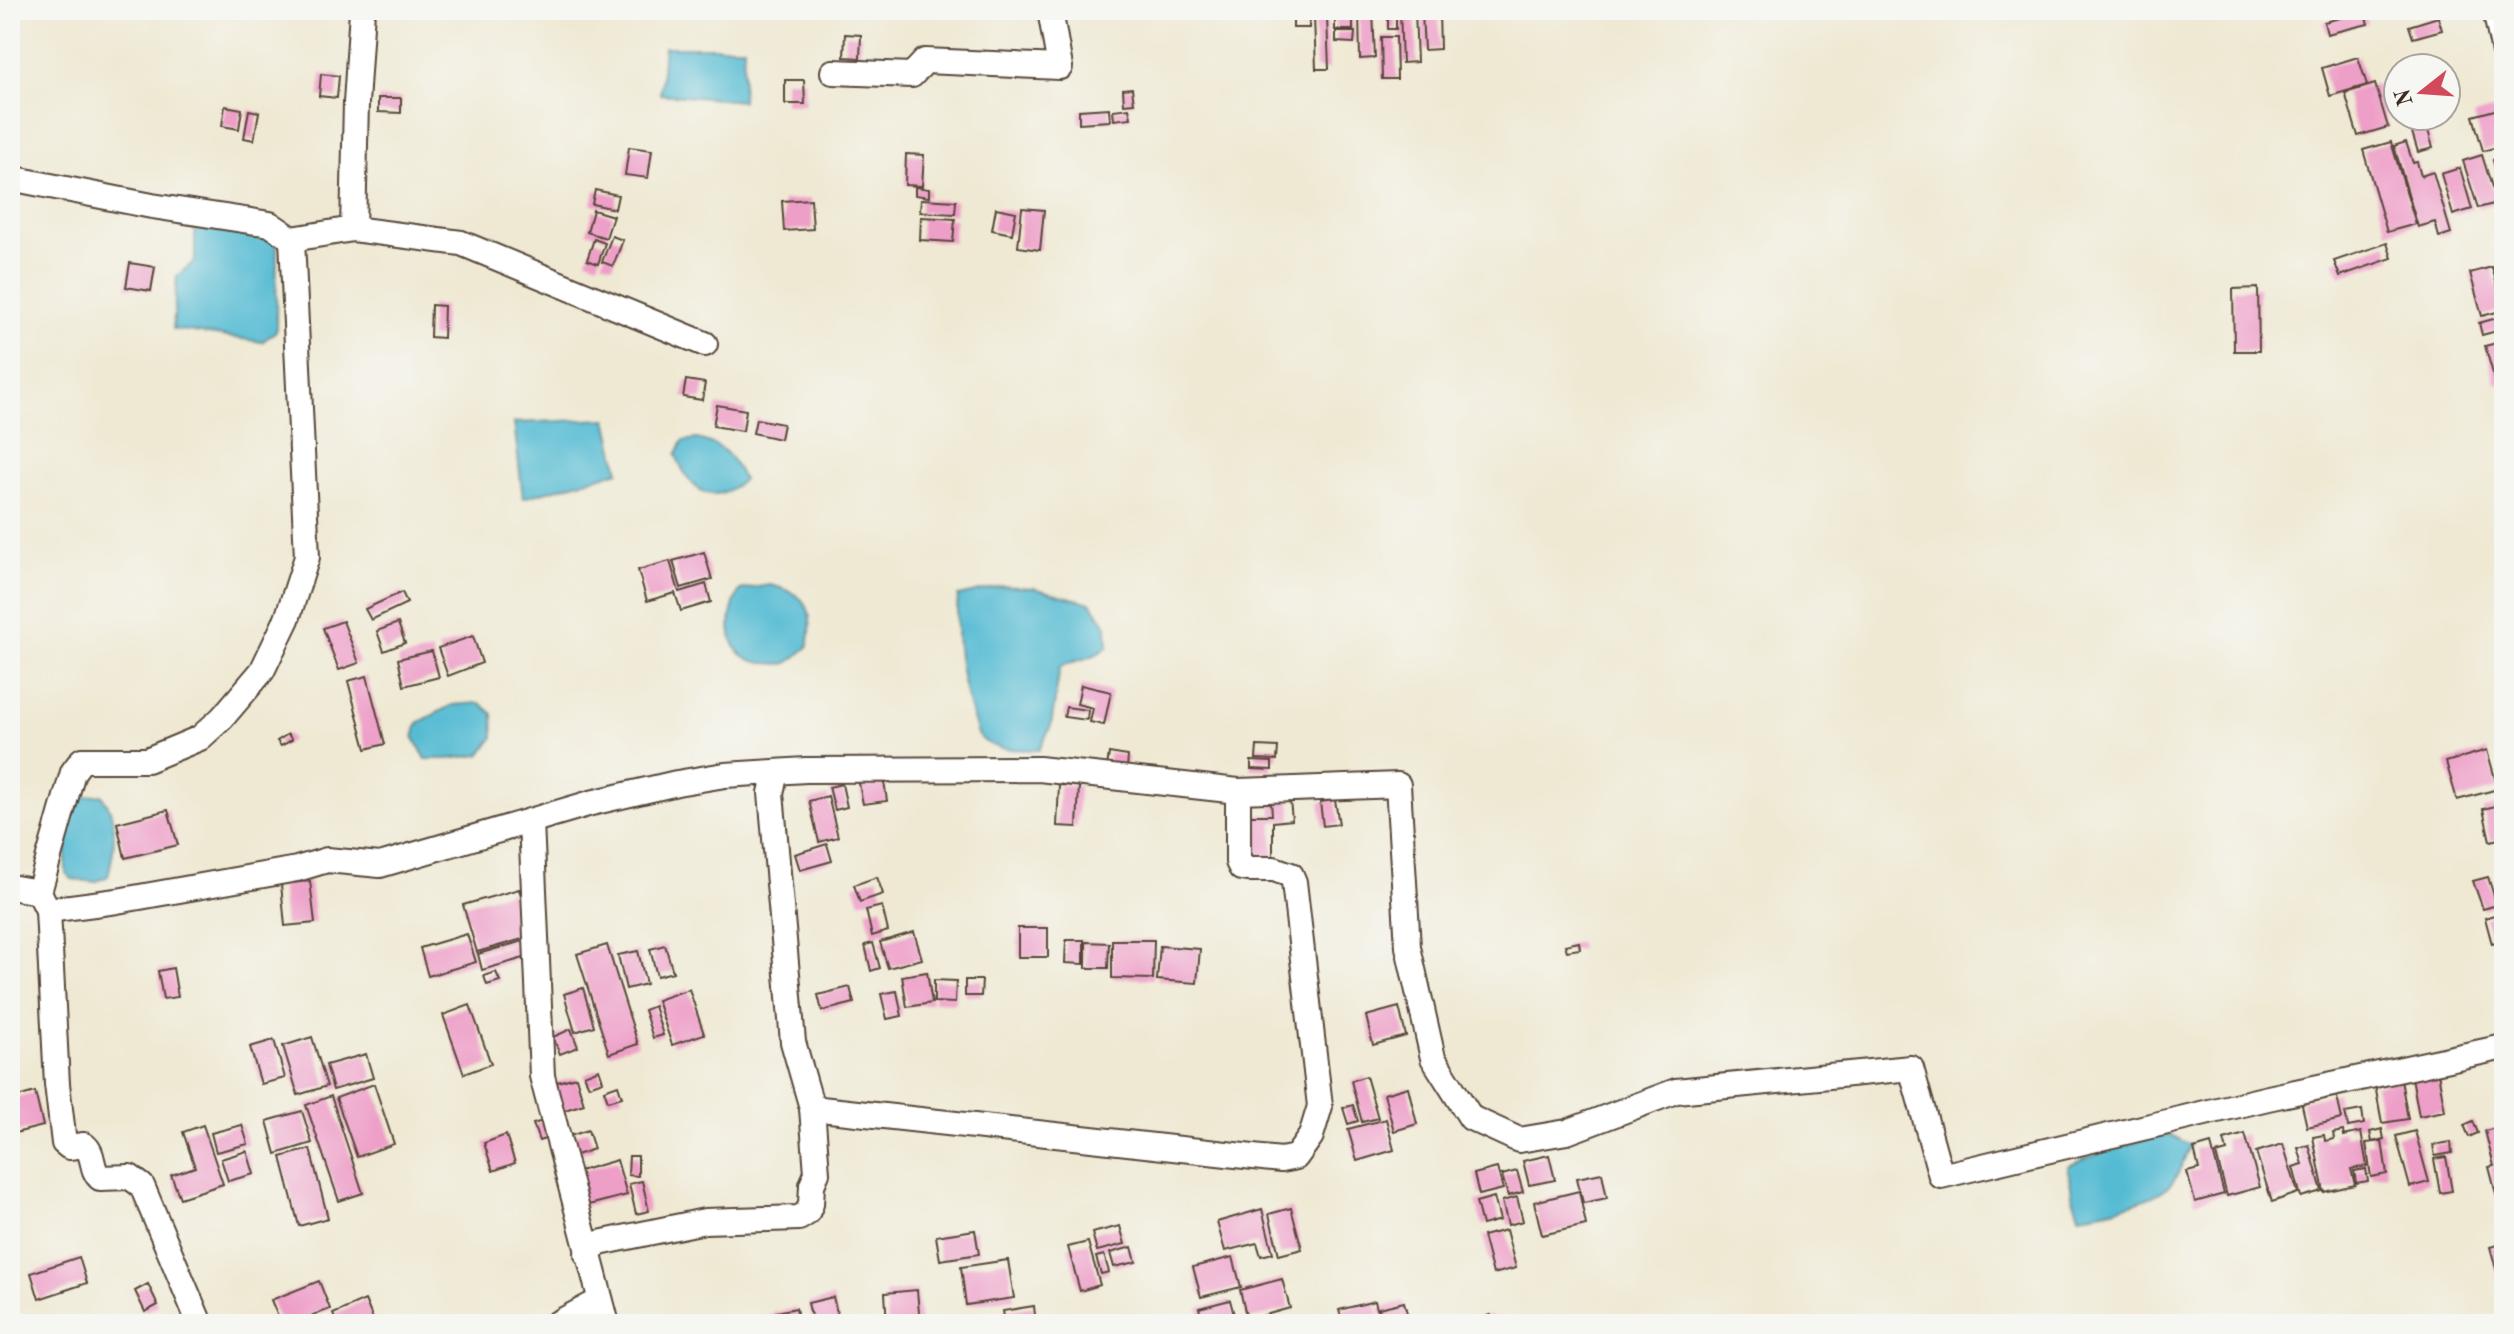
<svg xmlns="http://www.w3.org/2000/svg" width="2514" height="1334" viewBox="0 0 2514 1334" font-family="'Old Standard TT',serif">
  <rect width="100%" height="100%" fill="#f6f6f2"/>
  <filter id="ink" filterUnits="userSpaceOnUse"><feTurbulence type="fractalNoise" baseFrequency=".0125" numOctaves="2"/><feDisplacementMap in="SourceGraphic" scale="16" xChannelSelector="R" yChannelSelector="G"/><feConvolveMatrix kernelMatrix="1 2 1 2 8 2 1 2 1" color-interpolation-filters="sRGB"/></filter>
  <filter id="wash" filterUnits="userSpaceOnUse"><feTurbulence type="fractalNoise" baseFrequency=".006" numOctaves="4" result="noise"/><feDisplacementMap in="SourceGraphic" scale="32" xChannelSelector="R" yChannelSelector="G"/><feGaussianBlur stdDeviation="1.8" result="paint"/><feColorMatrix in="noise" values="0 0 0 0 0 0 0 0 0 0 0 0 0 0 0 0 0 1.4 0 .05"/><feComposite in="paint" operator="in"/></filter>
  <g filter="url(#wash)">
    <rect width="100%" height="100%" fill="#efe9d3"/>
    <g fill="#55bbd3" stroke="#487278" stroke-width="2">
      <path d="M664,47H744L742,101L660,94Z"/>
      <path d="M195,224L277,232L276,331L262,342L173,329L177,276L195,261Z"/>
      <path d="M607,419L619,471L523,498L514,423Z"/>
      <path d="M697,439C725,446 732,455 743,480C710,510 689,488 676,455L683,441Z"/>
      <path d="M770,585C809,594 815,610 808,647C801,652 794,660 787,663C781,665 773,663 767,663C724,661 724,619 740,590Z"/>
      <path d="M1002,586L1034,588L1091,603L1107,626L1108,646C1095,659 1076,659 1060,667L1051,726L1039,750C1022,749 991,752 979,736C976,732 975,723 973,719C960,679 954,638 958,596Z"/>
      <path d="M480,703L493,714L494,737L480,755L448,759H426L414,738L418,723L452,705Z"/>
      <path d="M102,795C119,818 115,849 108,876L95,882L72,879L66,873C65,855 67,807 83,798C88,795 97,796 102,795Z"/>
      <path d="M2171,1135L2190,1145C2185,1156 2181,1170 2174,1180C2160,1201 2103,1212 2079,1215L2072,1194L2068,1166C2102,1151 2134,1140 2171,1135Z"/>
    </g>
    <g id="blocks">
      <g fill="#ee9fc8">
        <path d="M1220,10H1261V16L1221,20Z"/>
        <rect x="1293" y="10" width="16" height="18"/>
        <path d="M1373,10L1375,58L1360,59L1359,11Z"/>
        <path d="M1400,10H1415L1417,62L1402,63Z"/>
        <path d="M2342,10H2364L2368,24L2327,34L2324,22L2344,17Z"/>
        <path d="M2369,10H2391V11L2371,17Z"/>
        <path d="M1439,11L1440,49L1424,50L1422,12Z"/>
        <path d="M1353,12V30H1335V13Z"/>
        <rect x="1388" y="13" width="8" height="16"/>
        <path d="M1314,17H1327L1329,69H1316Z"/>
        <path d="M2438,17L2442,30L2413,38L2409,26Z"/>
        <path d="M1336,32H1355L1354,43L1336,42Z"/>
        <path d="M845,34L861,35L860,58L844,57Z"/>
        <path d="M1381,37H1396L1397,79H1382Z"/>
        <path d="M2358,57L2367,85L2330,96L2322,68Z"/>
        <path d="M321,74L339,76L337,98L319,96Z"/>
        <path d="M785,80H804L805,104H785Z"/>
        <path d="M2375,84L2388,127L2358,136L2345,93Z"/>
        <path d="M1132,88L1134,103L1124,104L1123,89Z"/>
        <path d="M378,98H401V113L378,112Z"/>
        <path d="M225,106L242,109L239,129L222,126Z"/>
        <path d="M1109,108L1110,121L1079,123V110Z"/>
        <path d="M1129,108L1131,118L1114,120L1113,110Z"/>
        <path d="M2498,109L2504,131V145L2483,151L2473,116Z"/>
        <path d="M249,110L259,112L254,140L244,138Z"/>
        <path d="M2407,116H2424L2433,148L2418,152Z"/>
        <path d="M2391,142L2416,224L2387,232L2363,150Z"/>
        <path d="M2406,142L2413,163L2417,162L2421,176L2433,172L2451,233L2439,237L2435,222L2418,227L2394,146Z"/>
        <path d="M629,147L652,150L648,178L625,175Z"/>
        <path d="M906,154L924,155L922,186L905,185Z"/>
        <path d="M2482,155L2497,203L2478,208L2463,161Z"/>
        <path d="M2504,157V198H2503L2493,160Z"/>
        <path d="M2460,168L2472,209L2453,215L2441,174Z"/>
        <path d="M915,187L929,189V197L915,195Z"/>
        <path d="M595,190L618,195L615,209L592,204Z"/>
        <path d="M811,199L813,229L784,231L782,201Z"/>
        <path d="M921,199L956,201L955,214L920,212Z"/>
        <path d="M996,208L1016,212L1012,234L992,230Z"/>
        <path d="M1022,208L1044,210L1040,250L1018,247Z"/>
        <path d="M593,210L613,216L606,238L587,232Z"/>
        <path d="M921,217L955,219L953,242L920,240Z"/>
        <path d="M612,236L623,240L613,266L602,262Z"/>
        <path d="M594,239L605,243L598,264L587,260Z"/>
        <path d="M2387,243L2392,258L2340,276L2334,261Z"/>
        <path d="M130,263L155,267L151,291L126,287Z"/>
        <path d="M2492,267L2504,310L2482,316L2470,273Z"/>
        <path d="M2258,288L2259,351H2234L2233,289Z"/>
        <path d="M431,305L444,306L443,338L430,337Z"/>
        <path d="M2504,316V329L2482,335L2479,323Z"/>
        <path d="M2504,341V381L2496,384L2485,346Z"/>
        <path d="M686,380L705,383L702,400L683,397Z"/>
        <path d="M717,405L746,410L743,431L713,426Z"/>
        <path d="M756,419L783,424L780,439L753,433Z"/>
        <path d="M704,552L712,579L681,588L673,561Z"/>
        <path d="M670,561L679,592L706,584L711,602L681,611L675,593L647,601L638,570Z"/>
        <path d="M402,592L407,603L371,620L365,609Z"/>
        <path d="M343,621L359,663L339,670L323,628Z"/>
        <path d="M398,623L405,643L384,651L377,631Z"/>
        <path d="M473,636L482,663L448,676L438,648Z"/>
        <path d="M432,651L439,677L404,686L398,659Z"/>
        <path d="M367,676L385,744L366,749L348,681Z"/>
        <path d="M1081,685L1111,692L1104,725L1090,722L1093,708L1077,704Z"/>
        <path d="M1066,707L1088,710L1087,720L1064,717Z"/>
        <path d="M288,734L292,740L281,746L277,741Z"/>
        <path d="M1257,746L1278,747L1277,760L1256,759Z"/>
        <path d="M2487,750L2498,789L2457,800L2446,762Z"/>
        <path d="M1109,753L1128,756L1127,769L1107,767Z"/>
        <path d="M1251,761L1272,762V770L1251,769Z"/>
        <path d="M883,774L887,801L863,804L858,778Z"/>
        <path d="M842,784L847,807L835,810L829,787Z"/>
        <path d="M1059,785L1079,786L1077,827L1057,826Z"/>
        <path d="M828,796L838,837L819,842L809,801Z"/>
        <path d="M1290,800L1292,820L1273,822V862H1245V815H1272L1271,801Z"/>
        <path d="M1335,800L1339,824L1323,826L1320,802Z"/>
        <path d="M2504,804V838L2490,841L2483,809Z"/>
        <path d="M168,810L178,845L125,858L117,823Z"/>
        <path d="M827,844L832,861L800,870L795,854Z"/>
        <path d="M877,877L883,894L860,902L854,885Z"/>
        <path d="M2488,877L2497,905L2483,909L2473,881Z"/>
        <path d="M310,881L315,923L285,926L281,884Z"/>
        <path d="M519,889L533,936L477,952L463,905Z"/>
        <path d="M882,906L888,931L872,936L866,910Z"/>
        <path d="M2500,913L2504,941L2492,944L2485,918Z"/>
        <rect x="1018" y="928" width="30" height="29"/>
        <path d="M914,932L922,959L888,968L880,942Z"/>
        <path d="M467,934L476,962L428,976L420,948Z"/>
        <path d="M527,940L531,956L482,970L478,954Z"/>
        <path d="M1066,940H1084V964L1065,963Z"/>
        <path d="M1112,940H1154L1153,979L1112,978Z"/>
        <path d="M1086,942L1109,943L1108,968H1086Z"/>
        <path d="M1579,942L1580,949L1567,951L1565,945Z"/>
        <path d="M873,943L880,968L871,971L865,945Z"/>
        <path d="M607,945L638,1044L609,1054L577,954Z"/>
        <path d="M665,945L673,972L657,976L650,949Z"/>
        <path d="M1160,946L1200,949L1197,983L1157,980Z"/>
        <path d="M638,951L646,984L626,989L618,955Z"/>
        <path d="M173,968L178,997L163,999L158,971Z"/>
        <path d="M496,972L500,981L487,985L484,976Z"/>
        <path d="M927,972L932,1003L907,1007L902,976Z"/>
        <path d="M934,980L956,981L955,1003L934,1002Z"/>
        <path d="M965,980H982L981,996H965Z"/>
        <path d="M850,987L854,1003L822,1011L818,995Z"/>
        <path d="M583,988L594,1026L575,1032L564,994Z"/>
        <path d="M689,989L704,1034L672,1045L657,1000Z"/>
        <path d="M897,991L902,1016L887,1019L881,994Z"/>
        <path d="M470,1005L491,1064L464,1074L443,1015Z"/>
        <path d="M654,1006L663,1035L653,1038L644,1010Z"/>
        <path d="M1399,1007L1406,1036L1373,1045L1366,1016Z"/>
        <path d="M571,1029L578,1047L560,1054L553,1037Z"/>
        <path d="M312,1037L327,1086L298,1095L283,1046Z"/>
        <path d="M274,1040L285,1078L261,1084L250,1047Z"/>
        <path d="M366,1054L373,1078L333,1090L326,1065Z"/>
        <path d="M599,1069L603,1081L589,1086L584,1075Z"/>
        <path d="M2438,1072L2445,1111L2419,1116L2412,1077Z"/>
        <path d="M1366,1076L1378,1118L1362,1122L1351,1081Z"/>
        <path d="M576,1077L584,1104L558,1112L550,1084Z"/>
        <path d="M2401,1080L2408,1119L2382,1123L2375,1085Z"/>
        <path d="M374,1084L394,1144L357,1157L336,1098Z"/>
        <path d="M618,1085L622,1097L608,1101L604,1090Z"/>
        <path d="M1408,1087L1417,1124L1394,1131L1384,1094Z"/>
        <path d="M35,1092L43,1126L15,1133L10,1114V1099Z"/>
        <path d="M2336,1093L2342,1119L2307,1127L2301,1101Z"/>
        <path d="M331,1096L363,1193L339,1201L306,1105Z"/>
        <path d="M1353,1105L1358,1121L1348,1124L1343,1108Z"/>
        <path d="M2362,1110L2364,1124L2348,1127L2345,1113Z"/>
        <path d="M302,1111L312,1143L276,1154L267,1121Z"/>
        <path d="M1386,1119L1394,1150L1357,1161L1348,1129Z"/>
        <path d="M546,1120L551,1137L539,1141L533,1124Z"/>
        <path d="M2473,1121L2478,1133L2469,1137L2464,1125Z"/>
        <path d="M203,1125L223,1184L180,1198L171,1175L195,1167L183,1132Z"/>
        <path d="M242,1125L248,1144L216,1152L211,1133Z"/>
        <path d="M2495,1128L2501,1152L2504,1151L2503,1221L2489,1167L2494,1166L2485,1131Z"/>
        <path d="M2382,1129L2384,1139L2372,1142L2370,1132Z"/>
        <path d="M588,1130L594,1149L576,1155L570,1136Z"/>
        <path d="M2343,1131L2344,1136L2361,1132L2367,1166L2351,1169L2355,1185L2324,1192L2313,1137L2324,1135L2325,1141L2334,1139L2333,1133Z"/>
        <path d="M2415,1131L2429,1182L2410,1187L2396,1136Z"/>
        <path d="M2245,1134L2260,1187L2227,1196L2216,1154L2227,1151L2224,1140Z"/>
        <path d="M506,1135L515,1163L493,1171L484,1143Z"/>
        <path d="M2382,1141L2387,1174L2371,1177L2366,1143Z"/>
        <path d="M2451,1142L2452,1153L2435,1156L2433,1145Z"/>
        <path d="M2211,1144L2224,1194L2195,1202L2187,1172L2199,1169L2194,1149Z"/>
        <path d="M2283,1144L2298,1193L2272,1202L2256,1152Z"/>
        <path d="M2309,1145L2322,1191L2301,1197L2293,1167L2303,1164L2298,1148Z"/>
        <path d="M310,1149L328,1218L299,1226L281,1157Z"/>
        <path d="M247,1151L254,1174L228,1181L221,1159Z"/>
        <path d="M1549,1155L1555,1180L1529,1185L1523,1161Z"/>
        <path d="M629,1156H638V1176L628,1175Z"/>
        <path d="M2446,1157L2452,1191L2440,1193L2434,1159Z"/>
        <path d="M617,1160L627,1195L581,1207L572,1173Z"/>
        <path d="M1497,1168L1503,1189L1479,1195L1474,1174Z"/>
        <path d="M2366,1169L2368,1181L2356,1183L2354,1171Z"/>
        <path d="M1517,1171L1523,1192L1508,1196L1502,1175Z"/>
        <path d="M1602,1173L1607,1198L1583,1203L1577,1178Z"/>
        <path d="M642,1181L649,1211L636,1214L629,1184Z"/>
        <path d="M1579,1191L1586,1225L1542,1235L1534,1202Z"/>
        <path d="M1494,1197L1500,1220L1482,1225L1476,1202Z"/>
        <path d="M1517,1197L1523,1221L1508,1225L1502,1201Z"/>
        <path d="M1291,1208L1302,1249L1279,1255L1269,1214Z"/>
        <path d="M1262,1209L1273,1253L1261,1256L1257,1243L1225,1251L1217,1222Z"/>
        <path d="M1120,1226L1125,1244L1097,1251L1092,1233Z"/>
        <path d="M975,1230L979,1254L940,1260L936,1236Z"/>
        <path d="M1506,1230L1516,1268L1493,1274L1483,1236Z"/>
        <path d="M2504,1234V1293H2503L2490,1247L2502,1244L2500,1235Z"/>
        <path d="M1088,1242L1100,1285L1080,1291L1068,1247Z"/>
        <path d="M1132,1247L1136,1262L1114,1267L1110,1253Z"/>
        <path d="M1104,1255L1109,1272L1101,1274L1096,1257Z"/>
        <path d="M79,1257L87,1283L39,1299L31,1273Z"/>
        <path d="M1233,1257L1241,1287L1201,1297L1193,1267Z"/>
        <path d="M1008,1260L1014,1298L966,1305L961,1267Z"/>
        <path d="M1282,1279L1290,1308L1247,1320L1240,1290Z"/>
        <path d="M319,1281L330,1309L292,1324H281L271,1300Z"/>
        <path d="M148,1284L158,1305L145,1312L135,1291Z"/>
        <path d="M917,1290L920,1324H887L885,1293Z"/>
        <path d="M833,1297L840,1324H813L808,1303Z"/>
        <path d="M365,1300L375,1324H337L333,1314Z"/>
        <path d="M1230,1300L1236,1322L1203,1324L1199,1308Z"/>
        <path d="M1375,1301L1381,1324H1343L1339,1310Z"/>
        <path d="M1404,1302L1410,1324H1383L1379,1308Z"/>
        <path d="M1034,1306L1036,1324H1005L1003,1311Z"/>
        <path d="M796,1308L799,1324H775L772,1313Z"/>
        <path d="M1491,1315L1494,1324H1464V1323Z"/>
        <path d="M1526,1317L1528,1324H1504V1323Z"/>
        <path d="M1554,1318L1555,1324H1534V1323Z"/>
      </g>
    </g>
  </g>
  <g filter="url(#ink)">
    <use href="#blocks" fill-opacity="0" stroke="#564739" stroke-width="2"/>
    <g fill="none" stroke-linecap="round" stroke-linejoin="round">
      <g stroke="#564739" stroke-width="28">
        <g id="minor">
          <path d="M2495,10L2504,52"/>
          <path d="M833,72L912,75L925,61L1060,67L1050,10"/>
          <path d="M10,178L152,206L270,224L292,239L353,229L356,103L362,10"/>
          <path d="M353,229L461,243L705,344"/>
          <path d="M292,239L307,557L287,619L262,671L222,718L200,738L147,760H82L73,772L39,892L48,910L117,901L297,869L327,860L380,865L591,803L677,783L725,775L806,770L1039,769L1238,791L1398,785L1408,947L1433,1058L1471,1118L1519,1140L1567,1132L1676,1091L1911,1068L1941,1176L2268,1098L2504,1047"/>
          <path d="M531,821L542,1076L607,1324"/>
          <path d="M10,887L39,892"/>
          <path d="M48,910L57,1084L64,1143L69,1147L84,1145C95,1153 90,1169 100,1178L130,1177L142,1186L200,1324"/>
          <path d="M812,1108L1281,1160L1296,1157L1311,1136L1320,1106L1294,882L1291,875L1274,869H1247L1241,868L1238,862V791"/>
          <path d="M587,1254L599,1243L705,1221L799,1218L807,1213L811,1204L812,1185L817,1173L812,1108L793,1042L771,793L776,772"/>
          <path d="M556,1324L599,1301"/>
        </g>
      </g>
      <use href="#minor" stroke="#fff" stroke-width="24"/>
    </g>
  </g>
  <rect width="2514" height="1334" fill="none" stroke="#f6f6f2" stroke-width="40"/>
  <g transform="translate(2422 92) rotate(253)"><circle r="38" fill="#f6f6f2" stroke="#aba49d" stroke-width="2"/>
  <path d="M0-6L14 30L0 20L-14 30Z" fill="#d1495b"/>
  <text y="-12" font-size="22" font-weight="bold" text-anchor="middle" fill="#3b2a1e">N</text>
  </g>
</svg>
